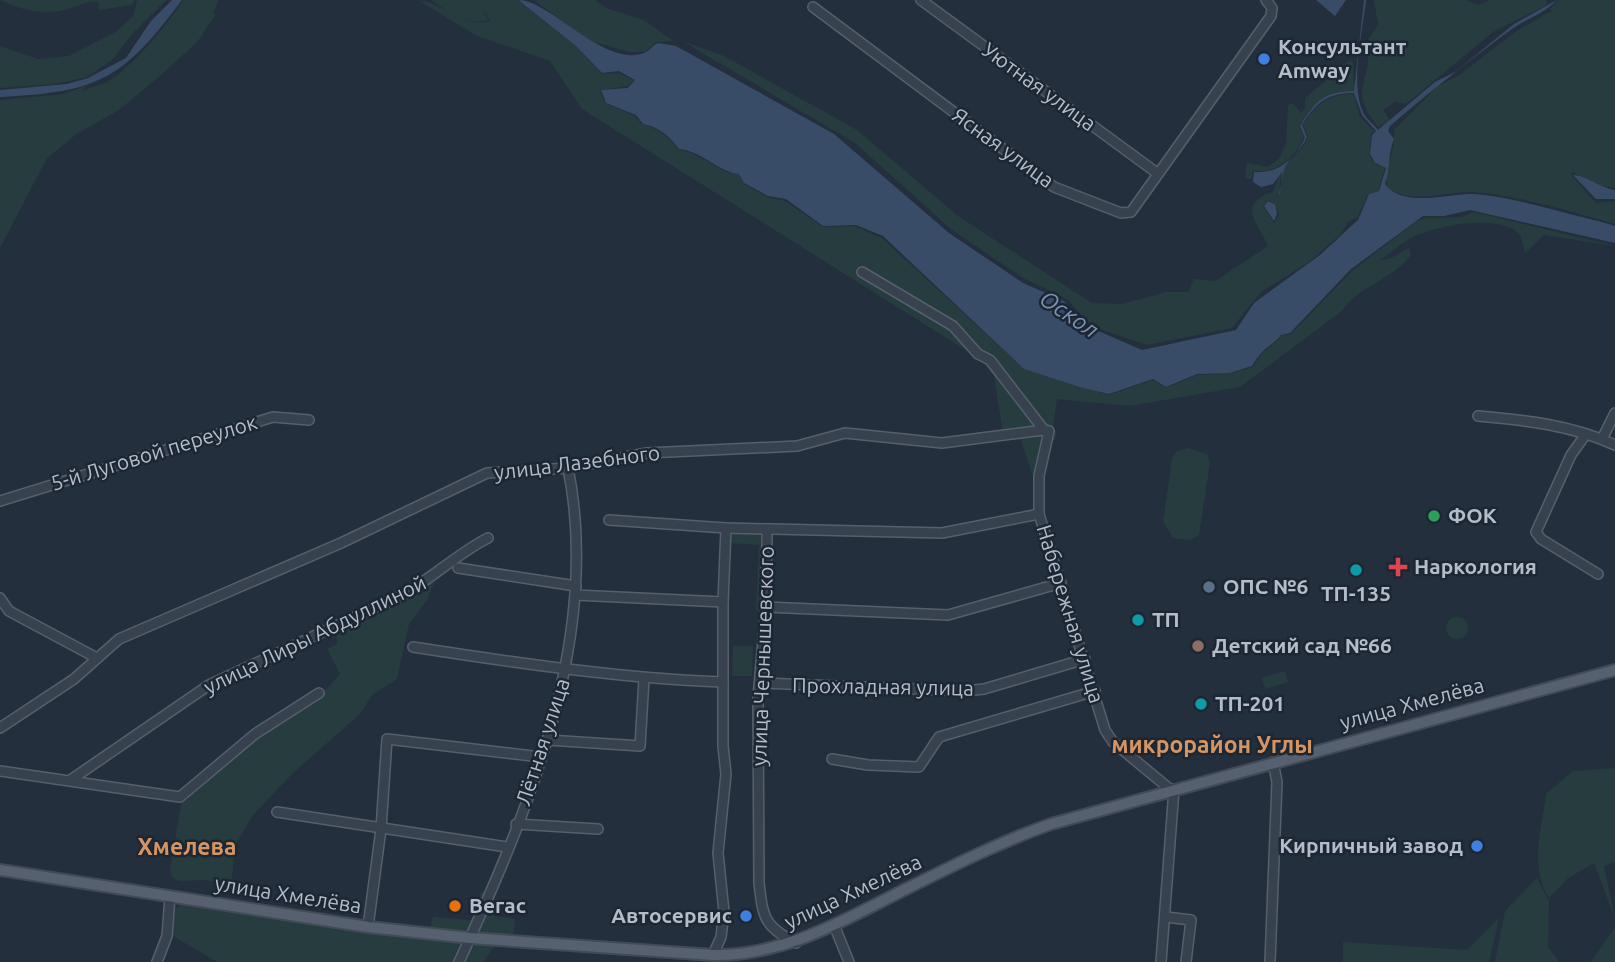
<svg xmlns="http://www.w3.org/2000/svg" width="1615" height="962" viewBox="0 0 1615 962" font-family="Ubuntu,sans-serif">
  <rect width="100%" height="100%" fill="#242f3e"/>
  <g fill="#263c3f">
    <path d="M0,0H135L132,5L99,10L98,2C88,0 81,5 71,8C47,16 22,11 0,0Z"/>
    <path d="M137,0H166L132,34L112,60L87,77L55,84L0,88V46L38,59L69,56L117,31L134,15Z"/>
    <path d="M184,0H219L213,13L216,14L198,41L161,75L119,110L78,133L47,158L0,248V100L64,94L88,85L82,92C92,85 103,86 112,79C141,58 163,28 184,0Z"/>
    <path d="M418,0C446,4 461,28 490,21L483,9L488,20C467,26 448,12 431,0H517L576,46L602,74L618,73L634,80L628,86L600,90L605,103L635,116L642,124C658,127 669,138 679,150C701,152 718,174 739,174L744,184L767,197L785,201L823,227L855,226L882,238L1024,369L1109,395L1153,380L1166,388L1197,375L1231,373L1253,367C1264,347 1270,350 1282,335L1291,334L1352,271L1417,221L1425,218L1462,217L1474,212L1615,246L1544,235L1525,253C1523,246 1523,238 1518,233C1498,213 1433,226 1411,238C1400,244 1389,254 1379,261L1391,258L1409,248L1411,255C1393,280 1358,286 1342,311L1240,387L1130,406L1057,399L1053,427L1057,435L1034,480L1021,440H1004L994,376L980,359L582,109L550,61L477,36Z"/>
    <path d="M534,0H595L606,8L644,20L673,41L656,42L645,52H629L588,40Z"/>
    <path d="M1374,0H1466L1478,5L1490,0H1546L1547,5L1493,32L1406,104L1395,102L1383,110L1390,121L1378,127C1344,87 1377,80 1365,44L1378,25Z"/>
    <path d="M1558,0H1615V188L1598,185L1573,172L1571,175L1596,203L1615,201V224C1571,212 1518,195 1473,192C1447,191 1411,205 1388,188C1382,170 1397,149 1394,130L1438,86L1458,76L1515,32L1551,11L1556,15L1550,9Z"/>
    <path d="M682,41L724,56L857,130L958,216L1092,303L1121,304L1167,292H1188L1194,279L1215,281L1268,246C1260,225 1234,204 1273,192L1281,172L1279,193L1274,203L1268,200L1263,206L1274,223L1279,215L1275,205C1281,193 1280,182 1284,170C1289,158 1303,151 1308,137L1303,125C1317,104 1327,94 1354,94L1360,117L1374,131L1371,134L1369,155L1374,164L1385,168L1378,191L1368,194L1357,218L1349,221L1340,235L1309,262L1261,292L1232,328L1147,345L1105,331L1088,322L1067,299L1023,278L951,229L855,143Z"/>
    <path d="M1350,60L1353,63L1354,91C1325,91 1314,102 1299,126L1304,138C1294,159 1277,173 1253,171L1251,179L1245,178L1247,163L1267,167L1279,159L1286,144L1288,105L1293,103L1301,113L1305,108V98Z"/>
    <path d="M1188,448L1207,454L1210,463L1199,535L1190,540L1173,538L1163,522L1172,458L1177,451Z"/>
    <path d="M735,530L755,531L760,535V545L728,543L729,534Z"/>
    <path d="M759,547H762L759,611L756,610Z"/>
    <path d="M435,580L427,600L409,624L397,679L372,695L360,714L293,773L252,816L235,846L231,886L206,880L179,881L172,877L170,870L182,799L239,751L323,693L340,674L327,649L337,644L336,633L375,616Z"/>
    <circle cx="1457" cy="628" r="11"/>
    <path d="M733,646H753L752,676H732Z"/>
    <path d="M1285,671L1288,682L1265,689L1262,678Z"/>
    <path d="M1615,768V862L1604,866L1615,919L1594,863L1568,878L1549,898C1529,867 1542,828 1546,794L1573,771Z"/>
    <path d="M1537,878L1549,901L1548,947L1559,962H1495L1505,911Z"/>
    <path d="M482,890L484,895L469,932L429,931L433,917L471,920Z"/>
    <path d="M489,897L496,900L494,916L515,919L513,937L476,932L490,905Z"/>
    <path d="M182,904L386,935L460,941L463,946L456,962H217L173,936L170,930L173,911Z"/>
    <path d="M1499,918L1489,962H1343V942L1467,950Z"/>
    <path d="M1615,927V962H1591Z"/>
    <path d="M477,944L495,945L484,962H463L469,950Z"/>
  </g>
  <g fill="#394c67">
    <path d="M172,0H182C122,80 99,92 0,97V90L67,84L88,78L126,58L151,21Z"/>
    <path d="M518,0C551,0 607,71 646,52C651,50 652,45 658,43L676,46L834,134L949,233L1023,283L1064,301L1083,322L1096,330L1142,350L1236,330L1254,303L1320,255L1358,220L1369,194L1379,191L1386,168L1375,163L1370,154L1372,135L1376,131L1362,115L1354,93C1327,93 1316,103 1302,125L1307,137C1302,150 1288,158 1284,170C1280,182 1281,193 1275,204L1277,214L1274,221L1264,206L1268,201L1274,204L1280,193L1282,172L1273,184L1261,187L1253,182L1254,172C1278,174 1295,159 1305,138L1300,126C1316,100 1323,92 1354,91L1364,0H1366C1363,30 1349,86 1364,114C1367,119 1374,125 1378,130L1435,82L1455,72L1514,24L1557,0C1544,14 1527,18 1512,29C1469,60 1430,92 1390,126L1388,131L1394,139C1387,156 1391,168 1385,184C1402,208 1447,194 1471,194C1506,195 1563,213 1598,221L1615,226V243L1470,210L1444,216H1423L1351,269L1290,333L1281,335C1269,349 1264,346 1252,366L1230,373L1197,374L1166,387L1153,379L1109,394L1083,388L1024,369L883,236L856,225L823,226L786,199L768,196L744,183L739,174C718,172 702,151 679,149C670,137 658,126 643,124L636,115L606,103L601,90L628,88L635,80L619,71L602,73L576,46Z"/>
    <path d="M1316,0H1346L1335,16Z"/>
    <path d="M1573,175C1586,175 1600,188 1615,190V199H1596Z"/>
  </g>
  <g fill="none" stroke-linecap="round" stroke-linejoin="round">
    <g stroke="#565f6c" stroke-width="12">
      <g id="minor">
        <path d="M921,0L1157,173"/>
        <path d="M813,7L1054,187L1121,213L1131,212L1271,16L1272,8L1266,0"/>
        <path d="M862,272L953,326L978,354L990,360L1044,430"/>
        <path d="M1478,416C1524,420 1572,425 1615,445"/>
        <path d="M1586,434L1571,455L1536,532L1541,539L1598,574"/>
        <path d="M1602,439L1615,413"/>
        <path d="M0,501L273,417L309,420"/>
        <path d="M609,520L726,528"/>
        <path d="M767,529L766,607L758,697L759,883C763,918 764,926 796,943"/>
        <path d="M458,568L576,586"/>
        <path d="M575,595L723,602"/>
        <path d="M0,598L9,611L95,657"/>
        <path d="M766,607L948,615L1061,583"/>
        <path d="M413,647C516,663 618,678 723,682"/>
        <path d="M760,683L966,691L984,689L1085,659"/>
        <path d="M0,728L74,679L119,639L341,543L487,473L568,468L647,453L797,446L845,433L942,443L1044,430L1049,431L1039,476V514L1105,730L1113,742L1171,790"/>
        <path d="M548,740L640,746L644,679"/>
        <path d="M832,759L868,765L919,767L939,737L1095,691"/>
        <path d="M0,771L180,797L255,734L319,693"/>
        <path d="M72,779L209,685L404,594C434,577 458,553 488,538"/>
        <path d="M277,812L507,847"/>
        <path d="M516,824L598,829"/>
        <path d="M1166,917L1191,920L1186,962"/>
        <path d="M834,925L849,962"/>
        <path d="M368,927L381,829L387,739L541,757"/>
        <path d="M713,955L721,937L724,912L718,853L726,774L723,746V602L726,528L942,533L1039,514"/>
        <path d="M157,962L167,936L170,897"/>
        <path d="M459,962C528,813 602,636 568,468"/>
        <path d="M1161,962L1174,789"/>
        <path d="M1270,962L1277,782L1273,762"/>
      </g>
    </g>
    <g stroke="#414a57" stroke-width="14">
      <path id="major" d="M0,870L368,927L470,938L713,955C784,956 842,921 904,890C952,866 1000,842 1051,824L1615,670"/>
    </g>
    <use href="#minor" stroke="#38414e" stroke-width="9"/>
    <use href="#major" stroke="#56606e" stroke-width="10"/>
  </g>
  <g fill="#3f7fe0" stroke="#1d2633" stroke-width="2.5">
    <circle cx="1264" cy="59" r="7"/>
    <circle cx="1477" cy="846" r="7"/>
    <circle cx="746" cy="916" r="7"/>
  </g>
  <circle fill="#2e9e5b" stroke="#1d2633" stroke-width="2.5" cx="1434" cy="516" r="7"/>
  <path fill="#e0444e" stroke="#1d2633" stroke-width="2.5" d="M1394.5 556.5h7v7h7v7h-7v7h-7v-7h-7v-7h7z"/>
  <g fill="#0f9aa8" stroke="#1d2633" stroke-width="2.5">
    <circle cx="1356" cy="570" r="7"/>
    <circle cx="1138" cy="620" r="7"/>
    <circle cx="1201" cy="704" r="7"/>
  </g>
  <circle fill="#5c6f8a" stroke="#1d2633" stroke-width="2.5" cx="1209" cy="587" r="7"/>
  <circle fill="#8d6e63" stroke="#1d2633" stroke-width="2.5" cx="1198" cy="646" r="7"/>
  <circle fill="#e8710a" stroke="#1d2633" stroke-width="2.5" cx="455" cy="906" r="7"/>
  <g text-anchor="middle" stroke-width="5" stroke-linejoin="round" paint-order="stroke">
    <g font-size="21" font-weight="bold" fill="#b4bcc9" stroke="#1d2633" text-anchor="start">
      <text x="1278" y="54">Консультант<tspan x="1278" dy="24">Amway</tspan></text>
      <text x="1448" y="523">ФОК</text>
      <text x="1414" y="574">Наркология</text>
      <text x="1223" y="594">ОПС №6</text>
      <text x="1356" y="601" text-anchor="middle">ТП-135</text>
      <text x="1152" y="627">ТП</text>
      <text x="1212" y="653">Детский сад №66</text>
      <text x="1215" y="711">ТП-201</text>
      <text x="1463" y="853" text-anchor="end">Кирпичный завод</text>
      <text x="469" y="913">Вегас</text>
      <text x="732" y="923" text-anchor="end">Автосервис</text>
    </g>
    <g font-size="21" fill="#b4bcc9" stroke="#1d2633">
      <text transform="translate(1039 87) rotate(36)" y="7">Уютная улица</text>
      <text transform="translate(1003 148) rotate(36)" y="7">Ясная улица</text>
      <text transform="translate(154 453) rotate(-17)" y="7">5-й Луговой переулок</text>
      <text transform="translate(577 463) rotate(-7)" y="7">улица Лазебного</text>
      <text transform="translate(1070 614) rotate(73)" y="7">Набережная улица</text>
      <text transform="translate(315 635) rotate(-26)" y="7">улица Лиры Абдуллиной</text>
      <text transform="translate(763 656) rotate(-88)" y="7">улица Чернышевского</text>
      <text transform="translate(883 687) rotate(1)" y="7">Прохладная улица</text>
      <text transform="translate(1412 704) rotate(-15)" y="7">улица Хмелёва</text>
      <text transform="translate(543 742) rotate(-72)" y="7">Лётная улица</text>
      <text transform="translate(853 892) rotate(-25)" y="7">улица Хмелёва</text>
      <text transform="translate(288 895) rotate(9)" y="7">улица Хмелёва</text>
    </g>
    <g font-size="23" font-style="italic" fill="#7c92b1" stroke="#1d2633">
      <text transform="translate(1069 314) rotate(34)" y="8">Оскол</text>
    </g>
    <g font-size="23" font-weight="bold" fill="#d59563" stroke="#1d2633">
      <text x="1212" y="753">микрорайон Углы</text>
      <text x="187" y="855">Хмелева</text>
    </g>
  </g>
</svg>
